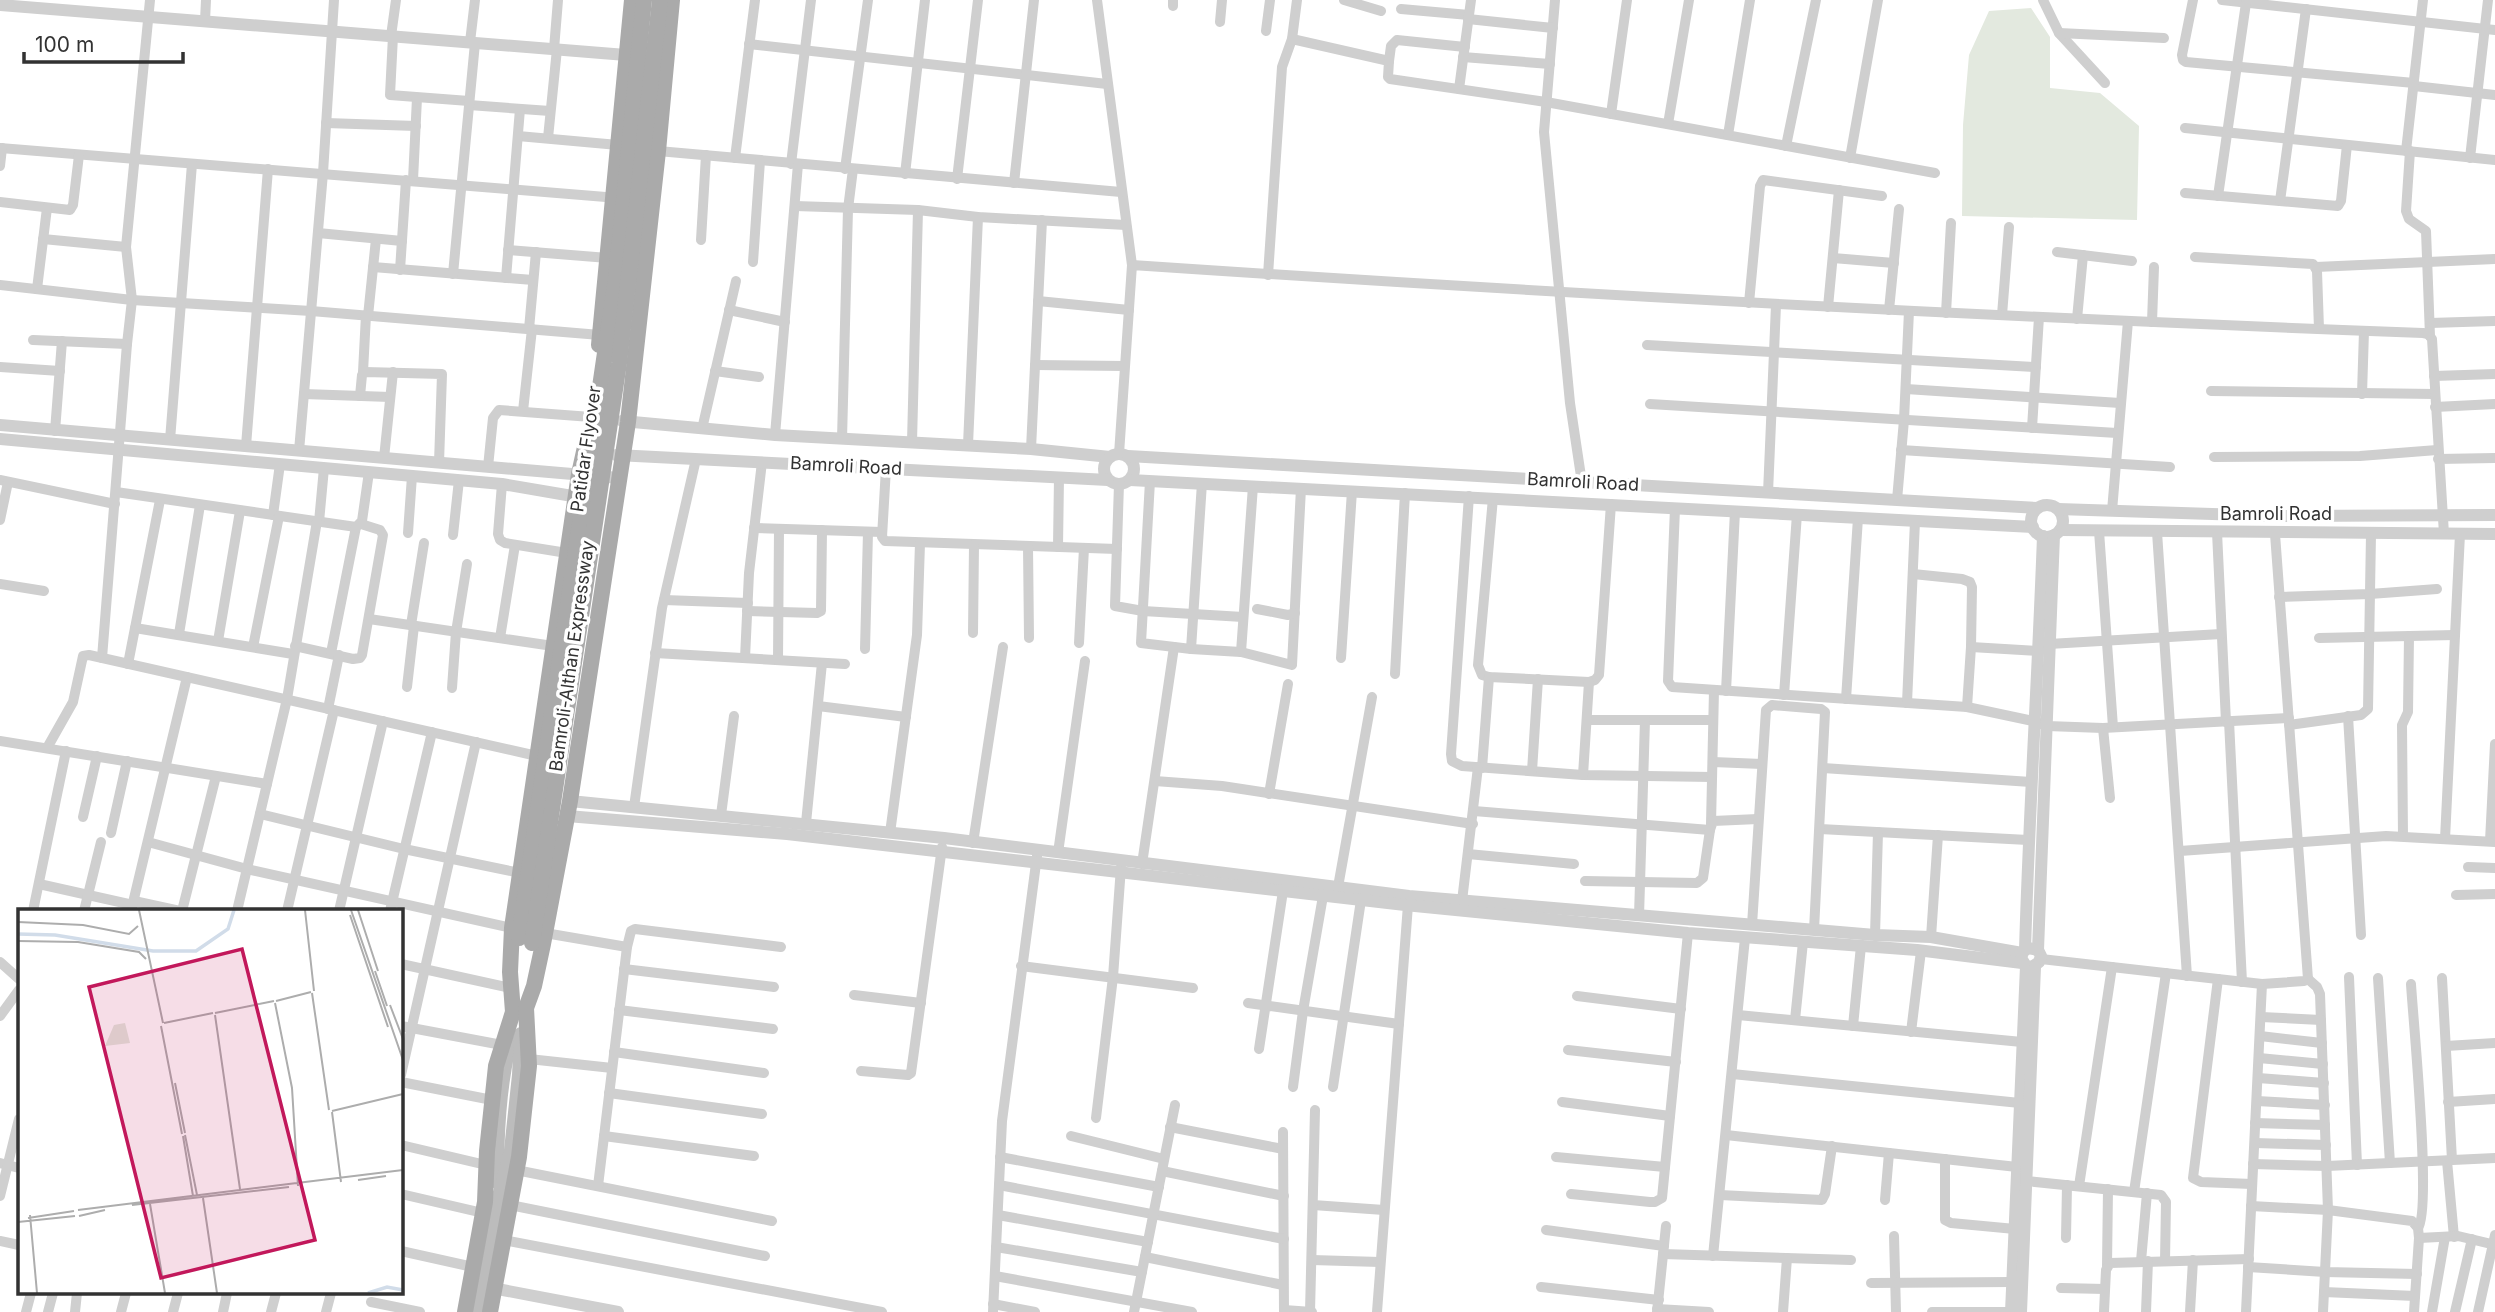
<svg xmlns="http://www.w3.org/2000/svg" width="2495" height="1312" viewBox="0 0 2495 1312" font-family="Inter,sans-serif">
  <rect width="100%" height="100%" fill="#fff"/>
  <path fill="#e3e9df" d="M2031,8L2050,37V88L2100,93L2139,126L2137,220L1962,216L1963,125L1969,55L1989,11Z"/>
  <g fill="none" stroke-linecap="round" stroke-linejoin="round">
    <g stroke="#cfcfcf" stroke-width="10">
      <path d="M1097,0L1132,265"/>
      <path d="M1344,0L1381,11"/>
      <path d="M1555,0L1544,132L1570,403L1582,483"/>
      <path d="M2043,0L2059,33L2105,83"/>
      <path d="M2193,0L2182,55L2183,60L2186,62L2414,83"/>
      <path d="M2222,0L2495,30"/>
      <path d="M1173,6V0"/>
      <path d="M1401,9L1469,15"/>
      <path d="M1468,19L1553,28"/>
      <path d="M205,21L206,0"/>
      <path d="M1220,22L1222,0"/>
      <path d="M1266,31L1270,0"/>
      <path d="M2059,33L2164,38"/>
      <path d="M391,36L396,0"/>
      <path d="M393,36L390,95L469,101"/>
      <path d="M1292,39L1389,61L1388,77L1390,79L1546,102L1935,173"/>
      <path d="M470,42L475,0"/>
      <path d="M749,44L1107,84"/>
      <path d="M554,49L558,0"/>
      <path d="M1463,57L1550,64"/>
      <path d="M1389,61L1391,46L1397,40L1465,47"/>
      <path d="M2414,86L2495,95"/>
      <path d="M1459,89L1471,0"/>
      <path d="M469,105L550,111"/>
      <path d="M1611,114L1627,0"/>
      <path d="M326,123L416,126"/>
      <path d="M1668,124L1689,0"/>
      <path d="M2185,128L2495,160"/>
      <path d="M1728,135L1750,0"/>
      <path d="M518,136L618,145"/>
      <path d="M548,138L557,49"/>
      <path d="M1786,146L1816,0"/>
      <path d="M0,148L618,198"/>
      <path d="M658,151L1121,192"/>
      <path d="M2406,151L2423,0"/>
      <path d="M2410,151L2406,211L2409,219L2426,231L2430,336"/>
      <path d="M735,158L755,0"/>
      <path d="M1850,158L1878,0"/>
      <path d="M2470,158L2488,0"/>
      <path d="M791,164L811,0"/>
      <path d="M0,166L2,148"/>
      <path d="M845,169L868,0"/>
      <path d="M905,174L925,0"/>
      <path d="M957,179L978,0"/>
      <path d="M413,180L417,98"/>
      <path d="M1014,183L1034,0"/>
      <path d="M2185,193L2338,206L2341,201L2347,145"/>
      <path d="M2218,196L2246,3"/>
      <path d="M2280,201L2306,9"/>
      <path d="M0,202L70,210L73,205L79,155"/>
      <path d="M795,206L918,210L978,217L1126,225"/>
      <path d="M318,233L402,241"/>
      <path d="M43,239L126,247"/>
      <path d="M701,240L706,155"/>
      <path d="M508,250L608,258"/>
      <path d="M2057,252L2132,261"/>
      <path d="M2195,257L2313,264L2317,271L2319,329"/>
      <path d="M1833,258L1894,263"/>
      <path d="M753,262L760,161"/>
      <path d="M373,267L533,280"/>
      <path d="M2316,267L2495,259"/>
      <path d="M400,270L406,180"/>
      <path d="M453,274L475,43"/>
      <path d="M1268,275L1282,67L1292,39L1297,0"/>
      <path d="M506,278L520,109"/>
      <path d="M0,285L132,300L311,311L600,335"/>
      <path d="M37,289L47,208"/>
      <path d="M1038,301L1129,310"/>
      <path d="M1749,303L1760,186L1763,180L1882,196"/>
      <path d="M1828,307L1839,190"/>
      <path d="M729,310L785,322"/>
      <path d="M1889,310L1899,209"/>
      <path d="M1946,313L1951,223"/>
      <path d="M2002,315L2009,227"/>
      <path d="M368,316L376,239"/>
      <path d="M2077,319L2083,255"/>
      <path d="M2152,322L2154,267"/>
      <path d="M2430,323L2495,321"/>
      <path d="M529,329L536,252"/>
      <path d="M33,340L127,344"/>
      <path d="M1647,345L2036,367"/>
      <path d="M1035,365L1124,366"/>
      <path d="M0,367L60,371"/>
      <path d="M715,371L759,377"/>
      <path d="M363,372L366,315"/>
      <path d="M2434,376L2495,374"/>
      <path d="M1906,389L2120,403"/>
      <path d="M2211,391L2435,394"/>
      <path d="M304,394L390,397"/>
      <path d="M2362,394L2364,331"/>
      <path d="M360,396L362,375L365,372L442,374L439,463"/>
      <path d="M1650,404L2117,433"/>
      <path d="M2435,407L2495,404"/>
      <path d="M523,411L532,329"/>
      <path d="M2032,428L2039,317"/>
      <path d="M702,429L736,281"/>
      <path d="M55,431L62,341"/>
      <path d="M775,435L798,164"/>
      <path d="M842,439L848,209L853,169"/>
      <path d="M170,440L192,164"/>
      <path d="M912,442L918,210"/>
      <path d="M968,445L978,217"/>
      <path d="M246,446L268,169"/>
      <path d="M1031,449L1042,220"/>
      <path d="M1901,450L2170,467"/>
      <path d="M299,451L323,173L334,0"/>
      <path d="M1119,454L1132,265C1562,294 1992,317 2423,333L2428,334L2432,339L2444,534"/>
      <path d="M2214,457L2360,456L2437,450"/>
      <path d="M384,458L393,372"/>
      <path d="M2438,459L2495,458"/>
      <path d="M488,467L493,418L499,410L591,417"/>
      <path d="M886,468L882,537L885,541L1117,549"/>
      <path d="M0,480L115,504"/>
      <path d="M1150,481L1141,643L1191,649L1241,652L1292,665L1301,488"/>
      <path d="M502,484L498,534L500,540L505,543L567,553"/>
      <path d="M1119,484L1115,606L1143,611L1243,617"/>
      <path d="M116,492L356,527L362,521L369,472"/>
      <path d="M1768,493L1776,305"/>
      <path d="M1469,496L1451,754L1452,761L1462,766L1583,775L1712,777"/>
      <path d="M1493,498L1478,665L1482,675L1489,677L1589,682L1595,680L1599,675L1611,504"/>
      <path d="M1897,500L1904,420L1909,311"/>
      <path d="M1675,508L1668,681L1672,687L1967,707L2033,721L2047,726L2103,728L2289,718"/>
      <path d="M2112,511L2128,321"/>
      <path d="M273,515L280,464"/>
      <path d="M0,520L8,482"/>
      <path d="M319,522L324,468"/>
      <path d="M754,528L882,532"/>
      <path d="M2099,531L2113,727"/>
      <path d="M2157,532L2187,976"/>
      <path d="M2217,532L2226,722"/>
      <path d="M408,533L412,476"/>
      <path d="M453,535L459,480"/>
      <path d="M1028,546L1029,638"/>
      <path d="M1058,547L1059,477"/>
      <path d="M1913,574L1962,579L1970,582L1972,587L1971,647L1967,707"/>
      <path d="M0,584L44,591"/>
      <path d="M2279,597L2370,594L2437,589"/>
      <path d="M664,600L748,603"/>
      <path d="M1257,609L1288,615L1295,613"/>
      <path d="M747,611L817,613L821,611L822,530"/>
      <path d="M369,619L553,646"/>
      <path d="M411,625L424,543"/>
      <path d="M135,628L293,654"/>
      <path d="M973,633L974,545"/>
      <path d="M179,634L200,505"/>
      <path d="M500,638L515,545"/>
      <path d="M2319,638L2455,635"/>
      <path d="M218,641L240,511"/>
      <path d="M1079,643L1084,548"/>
      <path d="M2049,644L2221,634"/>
      <path d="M295,646L353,659L360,658L362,655L383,535L380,530L361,524"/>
      <path d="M253,647L279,516"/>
      <path d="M1971,647L2039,651"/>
      <path d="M865,649L868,532"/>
      <path d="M1191,649L1202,483"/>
      <path d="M1241,652L1253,486"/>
      <path d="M331,653L356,527"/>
      <path d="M655,653L845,664"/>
      <path d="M102,658L127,344L132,300L126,247L150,0"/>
      <path d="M745,658L749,573L762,462"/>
      <path d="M1341,658L1352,491"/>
      <path d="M778,660L779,529"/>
      <path d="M128,664L160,500"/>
      <path d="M1395,674L1405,493"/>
      <path d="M407,687L414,626"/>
      <path d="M452,688L456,632L467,564"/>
      <path d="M1726,691L1735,511"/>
      <path d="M1784,695L1797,514"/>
      <path d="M1846,699L1858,518"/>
      <path d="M1907,703L1915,521"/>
      <path d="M818,706L906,717"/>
      <path d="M328,709L339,655"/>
      <path d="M2348,716L2361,935"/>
      <path d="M1587,720H1713"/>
      <path d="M2229,721L2242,982"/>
      <path d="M2289,725L2361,715L2368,709L2371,534"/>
      <path d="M2103,728L2110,798"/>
      <path d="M0,741L267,784"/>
      <path d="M47,748L73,702L83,656L89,655L537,756"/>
      <path d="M1713,762L1762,764"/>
      <path d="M1482,768L1489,677"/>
      <path d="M1823,768L2031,782"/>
      <path d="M1532,771L1538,679"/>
      <path d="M1583,775L1589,682"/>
      <path d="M1155,781L1222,786L1473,824"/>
      <path d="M1269,794L1288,684"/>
      <path d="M634,807L662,608L696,459"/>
      <path d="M1474,811L1710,830"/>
      <path d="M260,814L404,849L520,873"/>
      <path d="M721,815L734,716"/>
      <path d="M83,817L97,756"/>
      <path d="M806,823L822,663"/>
      <path d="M1711,824L1714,690"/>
      <path d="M1820,829L2028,840"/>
      <path d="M111,833L127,761"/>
      <path d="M890,833L917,635L920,543"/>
      <path d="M2403,836L2402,725L2408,712L2409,636"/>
      <path d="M2445,839L2460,534"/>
      <path d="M2490,841L2495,744"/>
      <path d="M148,842L247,869L512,928"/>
      <path d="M973,843L1003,647"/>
      <path d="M2180,851L2386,836L2495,842"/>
      <path d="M1058,853L1085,661"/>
      <path d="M1468,854L1574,864"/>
      <path d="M1142,864L1174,647"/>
      <path d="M2468,867L2495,868"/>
      <path d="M1585,881L1697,883L1703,878L1710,830L1713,821L1758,819"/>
      <path d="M39,884L133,905"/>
      <path d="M1338,887L1372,697"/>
      <path d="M2456,895L2495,894"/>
      <path d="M134,901L180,911"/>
      <path d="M1462,901L1478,767"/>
      <path d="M33,911L66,751"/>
      <path d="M84,911L101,842"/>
      <path d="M131,911L187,677"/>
      <path d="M182,911L216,776"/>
      <path d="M237,911L287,699L317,521"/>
      <path d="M287,911L334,710"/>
      <path d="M339,911L383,721"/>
      <path d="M390,911L432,732"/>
      <path d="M1639,916L1645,720"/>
      <path d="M1752,925L1766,710L1772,705L1821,709L1825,712L1814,930"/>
      <path d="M545,933L627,947"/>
      <path d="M1875,935L1878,832"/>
      <path d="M1931,937L1938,835"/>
      <path d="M2041,959L2262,984L2304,981L2308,979L2275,534"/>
      <path d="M0,962L19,979"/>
      <path d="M401,964L511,988"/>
      <path d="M1021,966L1193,988"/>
      <path d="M624,969L774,987"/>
      <path d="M2349,977L2357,1165"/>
      <path d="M2378,978L2390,1163"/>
      <path d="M2442,978L2452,1160"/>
      <path d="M2218,979L2193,1178L2201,1182L2252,1184"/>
      <path d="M2308,979L2317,987L2320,994L2328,1210L2323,1312"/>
      <path d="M2411,984C2413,1019 2432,1209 2418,1228"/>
      <path d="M854,995L921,1003"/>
      <path d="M1577,996L1681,1009"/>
      <path d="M1248,1003L1399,1024"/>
      <path d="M619,1010L773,1029"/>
      <path d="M1738,1015L2022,1042"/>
      <path d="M0,1016L19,990"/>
      <path d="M2261,1017L2321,1020"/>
      <path d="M1795,1020L1803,942"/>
      <path d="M401,1026L502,1045"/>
      <path d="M1853,1026L1861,946"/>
      <path d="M1911,1032L1921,951"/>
      <path d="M2260,1036L2322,1043"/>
      <path d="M2446,1046L2495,1043"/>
      <path d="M1259,1049L1283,891"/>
      <path d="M1568,1050L1676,1062"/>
      <path d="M614,1052L764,1073"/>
      <path d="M2259,1058L2323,1064"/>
      <path d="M529,1059L612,1068"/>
      <path d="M861,1071L908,1075L911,1073L942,847"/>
      <path d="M1732,1074L2020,1103"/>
      <path d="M401,1075L476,742"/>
      <path d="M2258,1078L2324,1083"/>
      <path d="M401,1082L492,1100"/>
      <path d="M1293,1087L1303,1011L1323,896"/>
      <path d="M1333,1087L1361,900"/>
      <path d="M609,1093L762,1114"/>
      <path d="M2257,1101L2325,1105"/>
      <path d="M1562,1102L1670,1116"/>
      <path d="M2448,1102L2495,1099"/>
      <path d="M1096,1118L1113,977L1121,867"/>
      <path d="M2255,1123L2325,1125"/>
      <path d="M1170,1127L1283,1149"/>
      <path d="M1283,1132L1284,1312"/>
      <path d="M1726,1135L2017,1167"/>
      <path d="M604,1136L754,1156"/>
      <path d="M1071,1136L1164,1159"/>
      <path d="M2255,1143L2326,1145"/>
      <path d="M401,1145L486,1165"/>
      <path d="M1000,1157L1159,1187"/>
      <path d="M1556,1157L1665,1167"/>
      <path d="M1945,1159V1220L1951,1223L2015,1229"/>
      <path d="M2447,1161L2454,1237"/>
      <path d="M0,1163L19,1168"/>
      <path d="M2253,1164L2327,1166L2495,1158"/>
      <path d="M516,1170L772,1221"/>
      <path d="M1162,1171L1284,1196"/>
      <path d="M2026,1181L2161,1195L2166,1202L2165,1261"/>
      <path d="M999,1185L1284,1239"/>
      <path d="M598,1186L627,947L631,931L635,929L781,947"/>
      <path d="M2079,1186L2112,967"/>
      <path d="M2134,1192L2166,973"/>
      <path d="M401,1194L483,1213"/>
      <path d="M1571,1194L1650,1202H1655L1662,1198L1688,933"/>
      <path d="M1720,1195L1822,1200L1825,1194L1832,1146"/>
      <path d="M0,1196L19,1119"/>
      <path d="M1885,1200L1889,1153"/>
      <path d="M510,1205L765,1256"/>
      <path d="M1313,1205L1384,1210"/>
      <path d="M2251,1206L2328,1210L2412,1221L2418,1228L2419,1238L2414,1312"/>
      <path d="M998,1215L1148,1242"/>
      <path d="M1546,1230L1664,1246"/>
      <path d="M1894,1236L1896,1312"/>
      <path d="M2066,1238L2067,1185"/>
      <path d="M2419,1238L2458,1236L2495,1245"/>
      <path d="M503,1240L882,1312"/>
      <path d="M0,1241L19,1245"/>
      <path d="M996,1247L1142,1272"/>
      <path d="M401,1251L473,1267"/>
      <path d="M1663,1254L1851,1260"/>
      <path d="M1713,1256L1745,938"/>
      <path d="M1145,1257L1283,1285"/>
      <path d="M1312,1260L1380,1262"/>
      <path d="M2141,1261L2147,1193"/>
      <path d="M2107,1266L2108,1189"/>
      <path d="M2248,1267L2325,1272L2417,1274"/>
      <path d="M995,1276L1192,1312"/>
      <path d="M1871,1283L2012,1282"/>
      <path d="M1541,1287L1659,1300"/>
      <path d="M2061,1288L2105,1289"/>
      <path d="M2324,1292L2415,1296"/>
      <path d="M371,1302L420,1312"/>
      <path d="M993,1304L1035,1312"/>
      <path d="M1657,1309L1709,1312"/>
      <path d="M1284,1310L1312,1312"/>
      <path d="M26,1312L31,1293"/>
      <path d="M48,1312L53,1293"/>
      <path d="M75,1312L77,1293"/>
      <path d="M121,1312L126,1293"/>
      <path d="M173,1312L178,1293"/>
      <path d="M223,1312L227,1293"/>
      <path d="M271,1312L276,1293"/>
      <path d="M326,1312L331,1293"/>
      <path d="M993,1312L1002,1121L1037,856"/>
      <path d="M1134,1312L1175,1105"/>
      <path d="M1310,1312L1315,1110"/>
      <path d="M1377,1312L1408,905"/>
      <path d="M1657,1312L1666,1226"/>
      <path d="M1783,1312L1787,1258"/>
      <path d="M1932,1312H2011"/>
      <path d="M2104,1312L2106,1270L2110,1263L2249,1259"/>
      <path d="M2146,1312L2148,1261"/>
      <path d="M2190,1312L2193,1260"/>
      <path d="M2246,1312L2262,984"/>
      <path d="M2432,1312L2445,1237"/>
      <path d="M2455,1312L2472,1239"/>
      <path d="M2478,1312L2495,1235"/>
    </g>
    <g stroke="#cfcfcf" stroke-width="12">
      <path d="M0,5L626,55"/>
      <path d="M622,421L775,435L1031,449L1110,457"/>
      <path d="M0,425L619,478"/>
      <path d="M0,439L502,484L584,498"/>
      <circle cx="1119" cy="469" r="15"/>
      <path d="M616,455L1108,480"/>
      <path d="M1128,456L2037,508"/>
      <path d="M1130,480L2033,527"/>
      <circle cx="2047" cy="521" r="16"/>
      <path d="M2058,509L2274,516L2495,515"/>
      <path d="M2060,530L2495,534"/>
      <path d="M570,801L944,838L1409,896L1875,935L1931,937L2022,953"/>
      <path d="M567,816L787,834L1405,905L1688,933L1917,950L2022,963"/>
      <path d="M2025,950C2029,812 2038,674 2043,536"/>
      <path d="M2038,950L2054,535"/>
      <path d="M487,1287L618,1312"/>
      <path d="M2011,1312L2026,966L2021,958L2023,952L2028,948L2038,950L2041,956L2039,962L2032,967L2026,966"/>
      <path d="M2021,1312L2035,967"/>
    </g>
    <g stroke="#bcbcbc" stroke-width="14">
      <path d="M497,1182C497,1135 499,1088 510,1042"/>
      <path d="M478,1312L497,1204L511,1150L519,1075L521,1034"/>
    </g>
    <g stroke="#aaa" stroke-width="16">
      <path d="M599,345L632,0"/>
      <path d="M465,1312L485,1202L487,1151L496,1066L513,1012L510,972L512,928L579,474L585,447"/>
      <path d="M490,1312L519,1157L529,1066L526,1008L534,986L543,944L570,801L628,422L658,151L672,0"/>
    </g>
    <g stroke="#aaa" stroke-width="16">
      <path d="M519,938L616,278L644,0"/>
      <path d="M532,943L619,363L660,0"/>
    </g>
  </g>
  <g text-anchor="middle" stroke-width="7" stroke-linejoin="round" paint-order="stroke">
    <g font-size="18" fill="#323232" stroke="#fff">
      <text transform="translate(586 449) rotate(-82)" y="6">Patidar Flyover</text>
      <text transform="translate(846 466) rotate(3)" y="6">Bamroli Road</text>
      <text transform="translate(1583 482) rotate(3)" y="6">Bamroli Road</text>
      <text x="2276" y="520">Bamroli Road</text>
      <text transform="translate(572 656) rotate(-82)" y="6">Bamroli-Althan Expressway</text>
    </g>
  </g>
  <g transform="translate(18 909)">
    <rect width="385" height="385" fill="#fff"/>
    <path d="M107,114L112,134L87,137L96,116Z" fill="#e3e9df"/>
    <path fill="none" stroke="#d1dce9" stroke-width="3.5" d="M0,25L37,26L135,42H178L210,20L216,1M350,384L369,378L385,381"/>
    <path fill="none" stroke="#adadad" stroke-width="2" d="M121,1L145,114M287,1L296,82M333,1L385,151M340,1L360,62M332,6L370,118M0,13L65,16L111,25L120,17M0,32L60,33L121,43L128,50M357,62L369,97M294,84L311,201M258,92L293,83M257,94L274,179L280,277M372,96L385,130M197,104L256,92M197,106L222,280M146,114L195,104M143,117L164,225M157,174L167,224M314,202L385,185M314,203L323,273M167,226L179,286M165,227L175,287M340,271L368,267M185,289L199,384M132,295L147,384M114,296L271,278M60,301L385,261M12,306L19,384M61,307L87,301M10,309L56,302M0,313L57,307"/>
    <path fill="#c2185b" fill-opacity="0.15" stroke="#c2185b" stroke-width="3.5" d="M224,40L297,331L143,369L71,78Z"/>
    <rect width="385" height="385" fill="none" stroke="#323232" stroke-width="3.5"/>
  </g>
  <path d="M24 52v10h159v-10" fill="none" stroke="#323232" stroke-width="3.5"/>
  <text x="35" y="52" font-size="21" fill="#323232" stroke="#ffffff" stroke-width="5" paint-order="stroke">100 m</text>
</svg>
